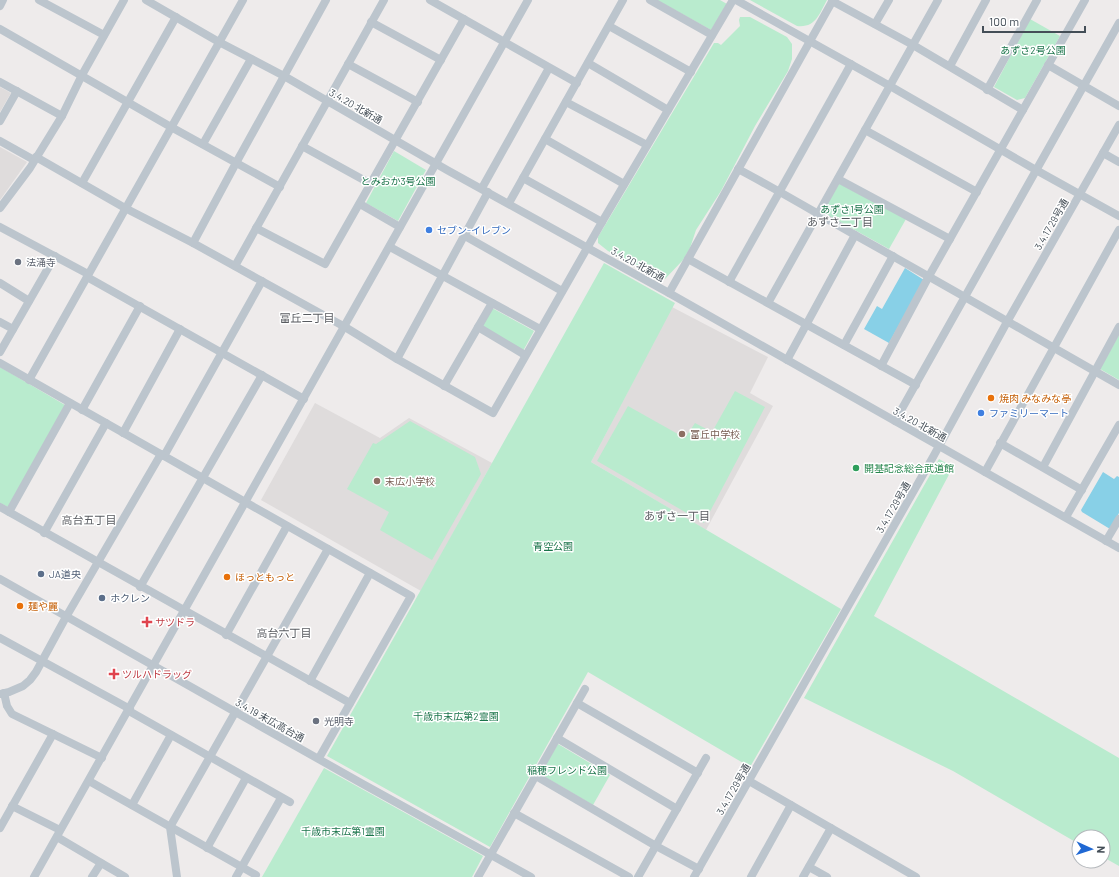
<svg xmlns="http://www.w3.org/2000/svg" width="1119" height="877" viewBox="0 0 1119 877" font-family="Barlow,'Noto Sans JP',sans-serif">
  <rect width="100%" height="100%" fill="#eeebeb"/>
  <g fill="#dfdcdc">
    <path d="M0,87L11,93L0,112Z"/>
    <path d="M0,147L27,162L0,200Z"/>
    <path d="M672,307L768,357L750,393L773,406L706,530L591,462Z"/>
    <path d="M315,403L380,438L409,418L492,463L421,591L261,500Z"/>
  </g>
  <g fill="#b9ebce">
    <path d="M657,0H720L727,4L711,30Z"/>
    <path d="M750,0H827C819,14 816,28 797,26Z"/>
    <path d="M740,17H750L787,37L792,44V59L788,71L755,126L721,191L696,230L690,248L683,260L665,279L655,278L640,267L608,251L598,243V237L714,43H718L721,45L740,26L739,20Z"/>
    <path d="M1030,19L1060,36L1025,98L1017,100L994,87Z"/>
    <path d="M394,151L426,170L398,221L366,203Z"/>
    <path d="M839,184H840L906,219L889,249L824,213L823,211Z"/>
    <path d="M604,263L675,303L591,462L841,609L750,767L588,672L490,847L327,756L427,579Z"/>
    <path d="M492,308L534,331L523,351L481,327Z"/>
    <path d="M1119,335V380L1100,369Z"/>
    <path d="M0,367L65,405L8,507L0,503Z"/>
    <path d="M735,391L765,407L704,523L597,461L628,406L685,438L695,423L712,432Z"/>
    <path d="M410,421L475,457L481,474L432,560L380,530L389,512L347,489L373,443L376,444Z"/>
    <path d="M939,459L953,467L874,616L1119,758V866L1103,857V837H1079V844L953,771L804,698Z"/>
    <path d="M558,744L610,775L593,805L540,774Z"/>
    <path d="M324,768L483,856L472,877H262Z"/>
  </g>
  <g fill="#88d0e7">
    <path d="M905,268L924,280L889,343L864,329L877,306L882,309Z"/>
    <path d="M1103,472L1114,479L1117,476L1119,477V513L1110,529L1082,512L1081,510Z"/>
  </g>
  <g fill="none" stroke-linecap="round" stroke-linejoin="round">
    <g stroke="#bcc5cd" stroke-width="8">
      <path d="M39,0L104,35"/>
      <path d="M146,0L219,42L284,76L447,170L669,293L1119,548"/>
      <path d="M430,0L577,83"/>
      <path d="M650,0L712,35"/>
      <path d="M736,0L890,86L1036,170L1119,216"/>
      <path d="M832,1L913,45L1023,110"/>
      <path d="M0,6L3,0"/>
      <path d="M371,22L441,60"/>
      <path d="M875,24L889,0"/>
      <path d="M609,26L691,72"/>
      <path d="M0,29L171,127L280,187"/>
      <path d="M588,63L668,110"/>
      <path d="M348,64L418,102"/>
      <path d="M1048,65L1119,106"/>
      <path d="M950,66L986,0"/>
      <path d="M0,82L62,116"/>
      <path d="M987,90L1037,0"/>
      <path d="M566,102L647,145"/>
      <path d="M0,121L17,91"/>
      <path d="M865,130L977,192"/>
      <path d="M545,139L624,184"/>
      <path d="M0,141L34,160"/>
      <path d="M203,144L251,59"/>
      <path d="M302,146L371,184"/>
      <path d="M1103,153L1119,162"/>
      <path d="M36,157L125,208L193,243L345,327L397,359L493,413L602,222L733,0"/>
      <path d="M738,169C778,190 816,213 855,235C943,284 1031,335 1119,385"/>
      <path d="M523,178L602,222"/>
      <path d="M838,179L950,239"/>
      <path d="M82,183L176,17"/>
      <path d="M482,188L549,68"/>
      <path d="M509,203L623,0"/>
      <path d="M360,204L400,227"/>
      <path d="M0,208L30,168L62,116L82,75L124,0"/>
      <path d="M0,227L88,274"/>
      <path d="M256,228L325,264L464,19"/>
      <path d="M465,236L562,291"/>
      <path d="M193,243L236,163L326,0"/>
      <path d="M390,247L540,329"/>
      <path d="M688,259L916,385"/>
      <path d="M235,266L384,0"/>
      <path d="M87,277L304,399"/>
      <path d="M729,282L851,64"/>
      <path d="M0,283L29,301"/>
      <path d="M669,293L833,0"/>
      <path d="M768,303L938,0"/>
      <path d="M0,322L13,329"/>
      <path d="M478,327L525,355"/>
      <path d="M844,345L893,256"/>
      <path d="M0,352L55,256"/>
      <path d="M397,359L488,192"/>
      <path d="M787,360L855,235"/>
      <path d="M0,363L411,596L319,758"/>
      <path d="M881,366L929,276L1085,0"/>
      <path d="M29,380L243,0"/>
      <path d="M444,386L492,303"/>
      <path d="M82,410L140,306"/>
      <path d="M895,421L1119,23"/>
      <path d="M123,433L180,329"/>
      <path d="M1000,443L1082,490"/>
      <path d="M164,456L262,281"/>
      <path d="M1043,467L1119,327"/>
      <path d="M985,472L1119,230"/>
      <path d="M0,507L350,703"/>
      <path d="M9,512L70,403"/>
      <path d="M1066,517L1119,425"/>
      <path d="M44,533L106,423"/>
      <path d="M1106,541L1119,519"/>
      <path d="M0,579L361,783L531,877"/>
      <path d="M140,587L262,375"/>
      <path d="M226,635L287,526"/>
      <path d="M0,638L130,709"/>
      <path d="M310,681L370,573"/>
      <path d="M4,693L7,706L12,714L102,758"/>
      <path d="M0,694L9,692L23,686L30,680L36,672L66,617L161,454"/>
      <path d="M577,703L698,773"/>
      <path d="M129,711L290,802"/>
      <path d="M557,738L677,809"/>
      <path d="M536,776L656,846L699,869"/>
      <path d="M89,781L256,875"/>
      <path d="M749,781L916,877"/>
      <path d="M132,805L171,735"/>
      <path d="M12,806L60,830"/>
      <path d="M514,813L629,877"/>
      <path d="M0,828L53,734"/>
      <path d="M57,837L125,877"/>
      <path d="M207,848L246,778"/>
      <path d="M809,867L827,877"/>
      <path d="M34,877L528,0"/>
      <path d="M92,877L101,863"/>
      <path d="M177,877L170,827L328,549"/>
      <path d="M236,877L281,798"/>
      <path d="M478,877L585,689"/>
      <path d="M638,877L706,758"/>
      <path d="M694,877L933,457L1007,322L1119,125"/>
      <path d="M751,877L791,805"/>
      <path d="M803,877L831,828"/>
    </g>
  </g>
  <g fill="#3f7fe0" stroke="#fff" stroke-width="1.5">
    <circle cx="429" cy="230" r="4"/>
    <circle cx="981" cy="413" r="4"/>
  </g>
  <g fill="#6b7280" stroke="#fff" stroke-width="1.5">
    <circle cx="18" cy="262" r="4"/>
    <circle cx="316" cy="721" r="4"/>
  </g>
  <g fill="#e8710a" stroke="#fff" stroke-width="1.5">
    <circle cx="991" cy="398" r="4"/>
    <circle cx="227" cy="577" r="4"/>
    <circle cx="20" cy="606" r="4"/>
  </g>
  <g fill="#8d6e63" stroke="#fff" stroke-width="1.5">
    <circle cx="682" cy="434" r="4"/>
    <circle cx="377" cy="481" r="4"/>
  </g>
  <circle fill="#2e9e5b" stroke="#fff" stroke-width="1.5" cx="856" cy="468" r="4"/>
  <g fill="#5c6f8a" stroke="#fff" stroke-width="1.5">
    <circle cx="41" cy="574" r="4"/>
    <circle cx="102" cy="598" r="4"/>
  </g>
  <g fill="#e0444e" stroke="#fff" stroke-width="1.5">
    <path d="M145 616h4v4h4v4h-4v4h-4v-4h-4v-4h4z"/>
    <path d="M112 668h4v4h4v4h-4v4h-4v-4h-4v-4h4z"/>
  </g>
  <g text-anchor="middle" stroke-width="3" stroke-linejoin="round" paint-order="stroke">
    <g font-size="10" fill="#1a744a" stroke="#fff">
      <text x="1033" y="54">あずさ2号公園</text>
      <text x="398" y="185">とみおか3号公園</text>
      <text x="852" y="213">あずさ1号公園</text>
      <text x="553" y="550">青空公園</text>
      <text x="456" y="720">千歳市末広第2霊園</text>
      <text x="567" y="774">稲穂フレンド公園</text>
      <text x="343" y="835">千歳市末広第1霊園</text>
    </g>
    <g font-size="10" fill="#444e57" stroke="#fff">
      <text transform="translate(356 106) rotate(30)" y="4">3.4.20 北新通</text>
      <text transform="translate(1051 224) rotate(-60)" y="4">3.4.17 29号通</text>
      <text transform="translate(638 264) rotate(29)" y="4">3.4.20 北新通</text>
      <text transform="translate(920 424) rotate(29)" y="4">3.4.20 北新通</text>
      <text transform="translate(893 507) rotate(-60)" y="4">3.4.17 29号通</text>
      <text transform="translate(270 720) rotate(29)" y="4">3.4.19 末広高台通</text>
      <text transform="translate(733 789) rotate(-60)" y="4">3.4.17 29号通</text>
    </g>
    <g font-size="10" fill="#366cbe" stroke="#fff" text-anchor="start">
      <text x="437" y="234">セブン-イレブン</text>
      <text x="989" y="417">ファミリーマート</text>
    </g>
    <g font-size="10" fill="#5b616d" stroke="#fff" text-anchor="start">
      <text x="26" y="266">法涌寺</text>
      <text x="324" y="725">光明寺</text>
    </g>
    <g font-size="10" fill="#c56008" stroke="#fff" text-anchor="start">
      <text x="999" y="402">焼肉 みなみな亭</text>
      <text x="235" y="581">ほっともっと</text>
      <text x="28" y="610">麺や麗</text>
    </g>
    <g font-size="10" fill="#785e54" stroke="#fff" text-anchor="start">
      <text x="690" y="438">富丘中学校</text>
      <text x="385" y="485">末広小学校</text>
    </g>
    <g font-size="10" fill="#27864d" stroke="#fff" text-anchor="start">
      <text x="864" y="472">開基記念総合武道館</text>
    </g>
    <g font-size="10" fill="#4e5e75" stroke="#fff" text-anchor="start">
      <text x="49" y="578">JA道央</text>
      <text x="110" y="602">ホクレン</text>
    </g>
    <g font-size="10" fill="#be3a42" stroke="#fff" text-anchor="start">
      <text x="155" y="626">サツドラ</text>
      <text x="122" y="678">ツルハドラッグ</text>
    </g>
    <g font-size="11" fill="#585b60" stroke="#fff">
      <text x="840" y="226">あずさ二丁目</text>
      <text x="307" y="322">富丘二丁目</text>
      <text x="677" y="520">あずさ一丁目</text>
      <text x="89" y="524">高台五丁目</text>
      <text x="284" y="637">高台六丁目</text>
    </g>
  </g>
  <g transform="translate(1091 849) rotate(93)"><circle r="19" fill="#ffffff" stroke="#b4b8bc"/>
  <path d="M0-3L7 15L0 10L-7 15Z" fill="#2068d3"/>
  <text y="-6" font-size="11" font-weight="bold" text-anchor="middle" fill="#444e57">N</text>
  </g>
  <path d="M983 26v6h102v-6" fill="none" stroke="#444e57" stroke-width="2"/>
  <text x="989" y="26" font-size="12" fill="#444e57" stroke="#ffffff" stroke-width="3" paint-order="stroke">100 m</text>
</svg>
